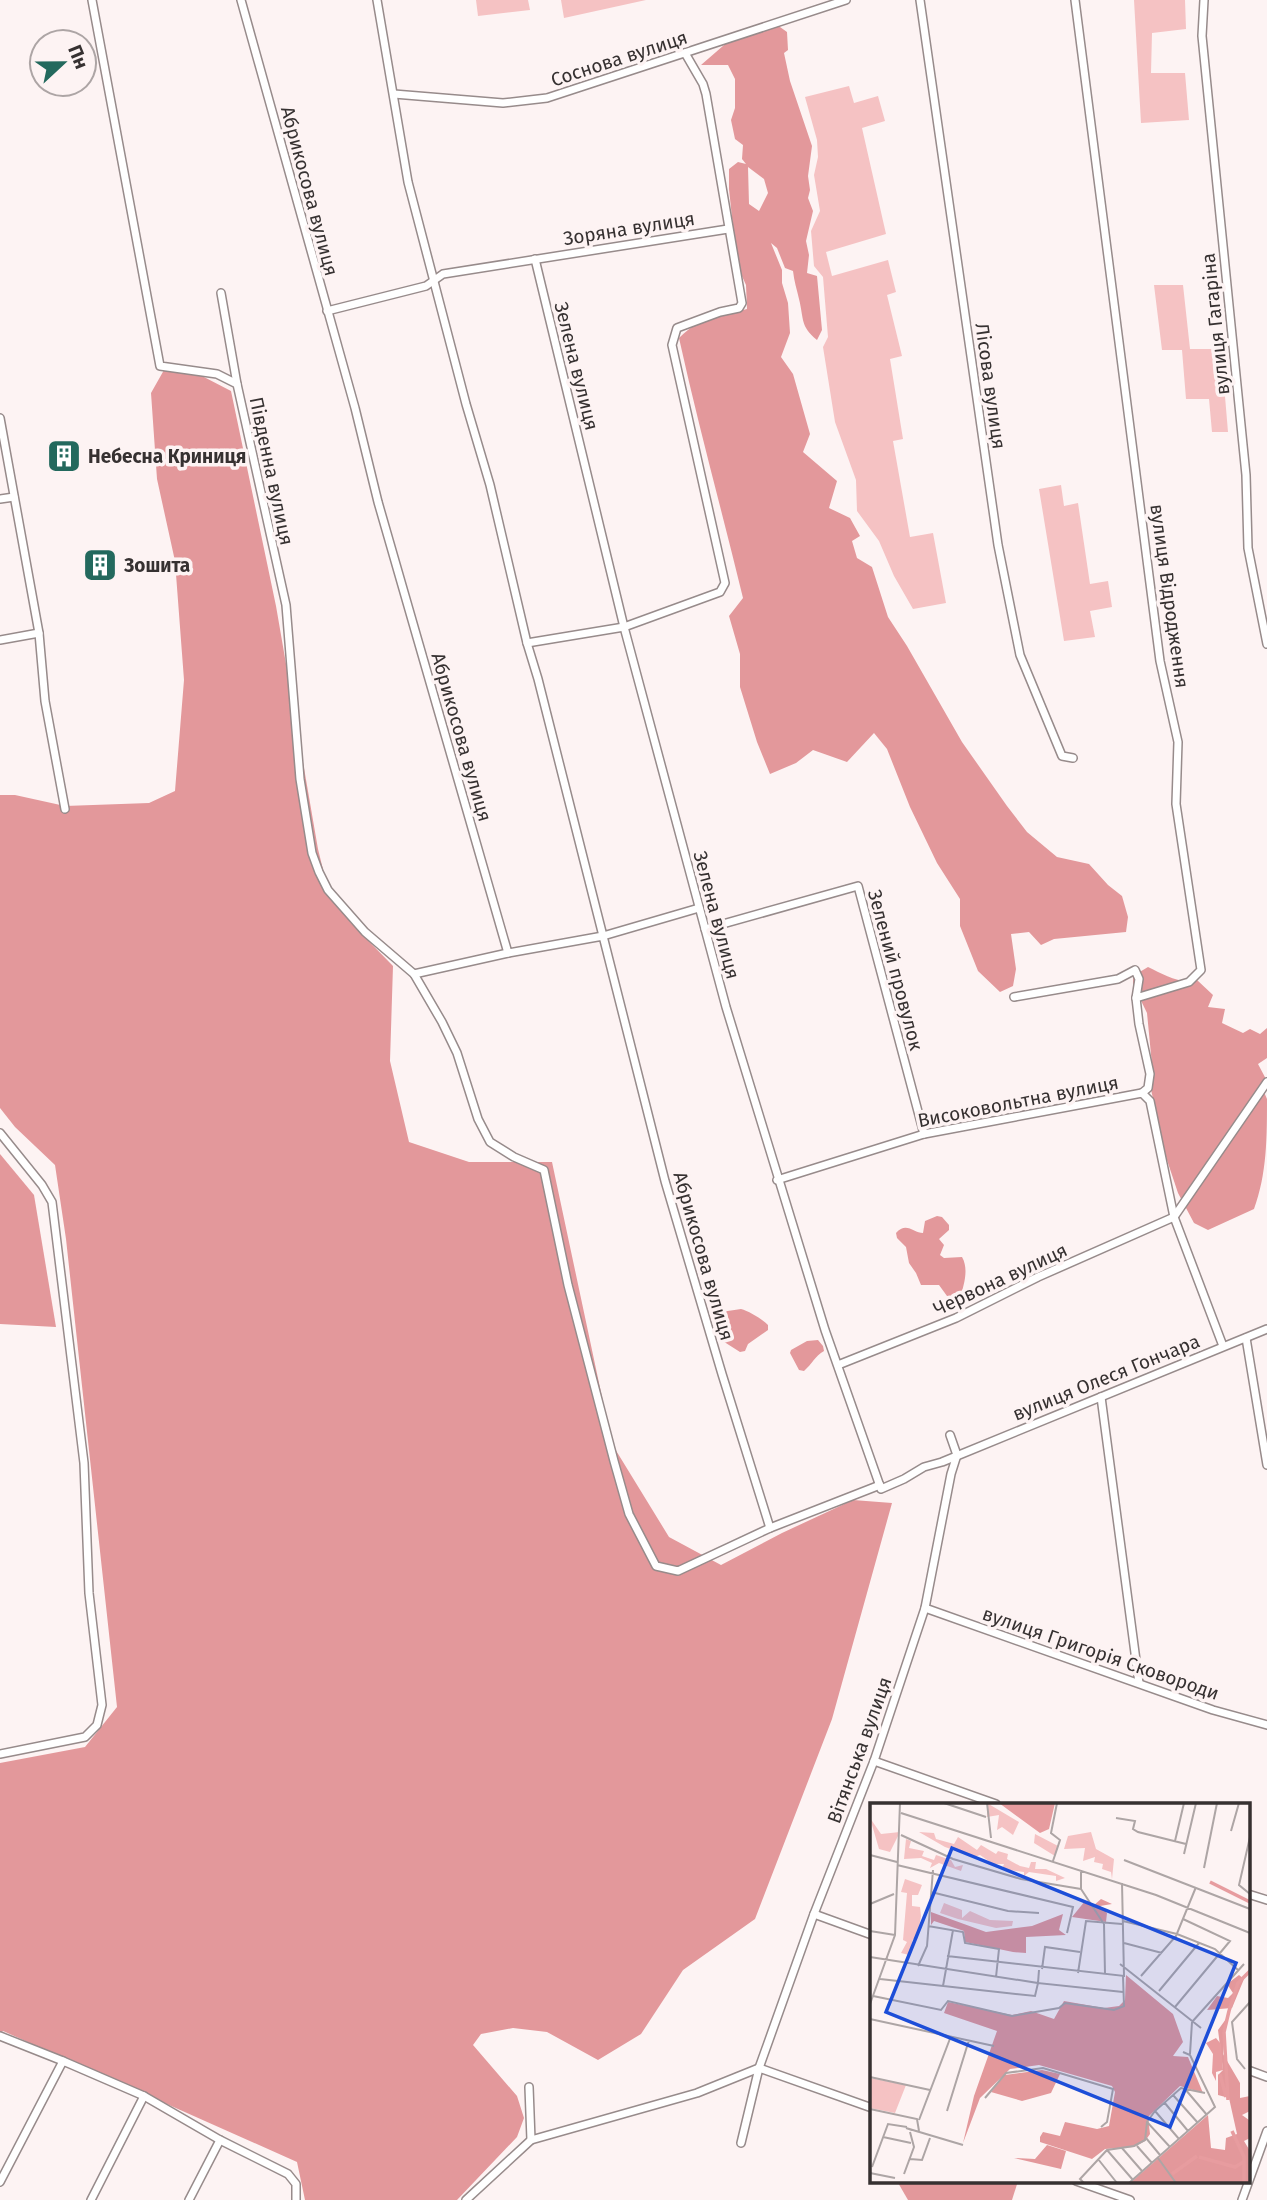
<svg xmlns="http://www.w3.org/2000/svg" width="1267" height="2200" viewBox="0 0 1267 2200" font-family="'Fira Sans',sans-serif">
  <rect width="100%" height="100%" fill="#fdf3f3"/>
  <g fill="#f5c2c3">
    <path d="M476,0H528L530,10L478,16Z"/>
    <path d="M561,0H646L564,18Z"/>
    <path d="M1134,0H1185L1186,29L1152,33L1151,73H1185L1189,120L1141,123Z"/>
    <path d="M849,86L854,103L878,96L885,121L862,128L886,234L826,252L832,276L888,260L896,292L887,295L902,356L890,359L903,439L893,441L910,537L933,533L946,603L913,609L894,576L879,541L857,511L856,480L835,422L823,347L828,337L823,277L814,266L811,231L820,211L814,175L818,157L817,140L805,97Z"/>
    <path d="M1154,285H1183L1190,349H1221L1228,432H1212L1209,399H1186L1182,350H1162Z"/>
    <path d="M1061,485L1064,506L1078,503L1090,584L1108,581L1112,607L1090,611L1095,637L1064,641L1039,489Z"/>
  </g>
  <g fill="#e3989b" fill-rule="evenodd">
    <path d="M773,22L787,32L788,50L784,53L790,81L812,146L808,176L810,190L808,198L813,211L806,241L809,255L807,273L817,276L822,330L817,340C800,326 804,319 799,299C797,290 794,281 793,271L785,268L777,248L771,243L782,270V283L788,303L790,333L781,357L793,374L810,434L803,452L837,481L829,508L850,518L860,536L852,541L857,558L872,567L888,617L907,646L962,742L1007,806L1027,832L1057,857L1089,864L1108,885L1122,896L1128,917L1126,932L1054,939L1041,945L1029,932L1011,934L1016,969L1013,986L1000,992L978,971L960,926V899L937,863L910,807L887,749L874,733L847,762L813,750L796,763L770,774L757,742L740,687V654L729,616L743,598C722,511 698,425 679,338C706,312 715,318 747,309L746,285L737,265L729,189V169L738,162L746,164L742,159L743,145L735,139L731,120L735,108V79L728,65H701L731,39ZM748,167L764,179L768,193L759,211L749,204Z"/>
    <path d="M164,370L202,376L231,391L276,606L318,849L328,890L351,923L393,966L390,1061L409,1142L469,1162H552L612,1444L669,1537L721,1565L782,1533L853,1500L892,1503L832,1719L755,1919L683,1970L641,2034L598,2060L547,2032L513,2028L481,2034L473,2045L517,2096L524,2118L517,2137L457,2200H305L297,2162L3,2031L0,2033V1763L85,1747L117,1707L66,1239L55,1165L15,1127L0,1108V795H15L65,806L149,803L175,791L184,680L175,561L157,479L151,393Z"/>
    <path d="M1148,967C1163,974 1180,985 1197,980L1213,995L1208,1007L1225,1009L1222,1023L1243,1033L1250,1029L1260,1034L1267,1028V1058L1258,1064L1267,1081L1264,1092L1267,1099C1267,1137 1267,1174 1254,1209L1208,1230L1194,1223L1178,1193L1166,1157L1150,1085L1153,1075L1147,1013L1133,984V976Z"/>
    <path d="M0,1154L34,1195L56,1327L0,1324Z"/>
    <path d="M937,1216L942,1217L949,1225V1230L939,1239L944,1245L940,1255L944,1258L962,1257C969,1269 964,1285 960,1298L953,1301L947,1296L939,1285H921L916,1273L909,1263L906,1247L897,1238L896,1233C906,1221 914,1233 923,1233L925,1221Z"/>
    <path d="M741,1309C749,1311 762,1319 768,1325V1330L748,1344L745,1351L740,1352L718,1338L713,1323L721,1312Z"/>
    <path d="M818,1340L823,1346L824,1351C815,1356 812,1364 804,1371L799,1370L790,1353L791,1350L807,1341Z"/>
    <path d="M897,2181H1018L1012,2200H908Z"/>
  </g>
  <g fill="none" stroke-linecap="round" stroke-linejoin="round">
    <g stroke="#978b8b" stroke-width="10">
      <g id="street">
        <path d="M92,0L160,366L217,374L237,384L286,605L300,779L312,853L319,872L328,890L365,932L414,974L442,1022L457,1053L478,1119L490,1142L514,1157L544,1170L568,1285L614,1461L629,1514L656,1566L678,1571L770,1528L880,1485"/>
        <path d="M241,0L355,408L378,502L508,953L603,936L665,1181L722,1374L770,1528"/>
        <path d="M377,0L408,182L466,404L490,485L527,643L538,679L603,936L699,908"/>
        <path d="M920,0L998,545L1020,655L1062,756L1073,758"/>
        <path d="M1204,0L1202,36L1246,475L1248,548L1267,644"/>
        <path d="M394,94L503,103L547,98L846,0"/>
        <path d="M535,259L624,627L726,1007L825,1330L881,1489L904,1479L924,1467L942,1462L1267,1329"/>
        <path d="M221,293L237,384"/>
        <path d="M327,311L426,286L443,274L728,229"/>
        <path d="M0,418L39,633L45,701L65,809"/>
        <path d="M0,499L14,497"/>
        <path d="M0,640L39,633"/>
        <path d="M527,643L624,627L720,592L725,583L672,345L677,328L720,312L739,308L742,303L706,94L703,84L685,53"/>
        <path d="M705,929L858,886L924,1134"/>
        <path d="M414,974L508,953"/>
        <path d="M1014,997L1118,979L1135,970L1139,979L1136,998L1189,982L1201,970L1176,804L1178,742L1160,661L1075,0"/>
        <path d="M1136,998L1139,1024L1150,1074L1148,1088L1142,1093"/>
        <path d="M0,1133L42,1185L52,1202L84,1463L89,1593L102,1705L97,1725L85,1737L0,1754"/>
        <path d="M777,1180L924,1134L1142,1093L1150,1101L1174,1217L1223,1346"/>
        <path d="M1174,1217L1267,1082"/>
        <path d="M1246,1338L1267,1465"/>
        <path d="M838,1365L956,1318L1038,1277L1174,1217"/>
        <path d="M1101,1397L1139,1683"/>
        <path d="M925,1608L1213,1710L1267,1725"/>
        <path d="M874,1761L996,1804"/>
        <path d="M1248,1894L1267,1900"/>
        <path d="M814,1914L872,1935"/>
        <path d="M0,2036L63,2061"/>
        <path d="M759,2068L872,2108"/>
        <path d="M1248,2070L1267,2077"/>
        <path d="M531,2140L697,2093L759,2068"/>
        <path d="M741,2143L759,2068L814,1914L874,1761L925,1608L951,1474L957,1455L950,1435"/>
        <path d="M1076,2181L1130,2200"/>
        <path d="M0,2182L63,2061L144,2096L220,2140L288,2174L296,2184V2200"/>
        <path d="M91,2200L144,2096"/>
        <path d="M189,2200L220,2140"/>
        <path d="M466,2200L531,2140L529,2087"/>
        <path d="M1242,2200L1267,2131"/>
      </g>
    </g>
    <use href="#street" stroke="#fff" stroke-width="7"/>
  </g>
  <defs>
    <g id="building-square" transform="scale(1.75)"><rect x="-9" y="-9" width="18" height="18" rx="4" fill="#23695d" stroke="#fdf3f3"/><path d="M-4-6H4V6H1V3H-1V6H-4ZM-2.5-4.3h1.7v1.8h-1.7ZM.8-4.3h1.7v1.8H.8ZM-2.5-1h1.7V.8h-1.7ZM.8-1h1.7V.8H.8Z" fill="#fff"/></g>
  </defs>
  <g fill-rule="evenodd">
    <use href="#building-square" x="64" y="456"/>
    <use href="#building-square" x="100" y="565"/>
  </g>
  <g text-anchor="middle" stroke-width="7" stroke-linejoin="round" paint-order="stroke">
    <g font-size="19" fill="#363131" stroke="#fdf3f3">
      <text transform="translate(619 58) rotate(-18)" y="7">Соснова вулиця</text>
      <text transform="translate(310 191) rotate(75)" y="7">Абрикосова вулиця</text>
      <text transform="translate(629 228) rotate(-9)" y="7">Зоряна вулиця</text>
      <text transform="translate(1215 324) rotate(-96)" y="7">вулиця Гагаріна</text>
      <text transform="translate(577 366) rotate(76)" y="7">Зелена вулиця</text>
      <text transform="translate(991 386) rotate(82)" y="7">Лісова вулиця</text>
      <text transform="translate(272 471) rotate(78)" y="7">Південна вулиця</text>
      <text transform="translate(1170 596) rotate(82)" y="7">вулиця Відродження</text>
      <text transform="translate(462 737) rotate(74)" y="7">Абрикосова вулиця</text>
      <text transform="translate(717 915) rotate(75)" y="7">Зелена вулиця</text>
      <text transform="translate(896 970) rotate(75)" y="7">Зелений провулок</text>
      <text transform="translate(1018 1101) rotate(-11)" y="7">Високовольтна вулиця</text>
      <text transform="translate(704 1256) rotate(74)" y="7">Абрикосова вулиця</text>
      <text transform="translate(1000 1279) rotate(-25)" y="7">Червона вулиця</text>
      <text transform="translate(1106 1377) rotate(-22)" y="7">вулиця Олеся Гончара</text>
      <text transform="translate(1101 1653) rotate(19)" y="7">вулиця Григорія Сковороди</text>
      <text transform="translate(859 1750) rotate(-70)" y="7">Вітянська вулиця</text>
    </g>
    <g font-size="19" font-weight="bold" fill="#363131" stroke="#fdf3f3" text-anchor="start">
      <text x="88" y="463">Небесна Криниця</text>
      <text x="124" y="572">Зошита</text>
    </g>
  </g>
  <g transform="translate(870 1803)">
    <rect width="380" height="380" fill="#fdf3f3"/>
    <path d="M117,0L149,19L143,32L132,24L127,27L129,12L117,14ZM0,15L11,31L30,29L20,49L9,46ZM49,29L64,30L66,36L84,41L88,34L107,47L111,42L126,51L128,48L138,51L137,56L150,63L159,65L161,59H166L165,66H176L195,75L186,78V73L159,69L154,73V69L132,66L134,61H123L110,52L104,54L75,44ZM221,29L226,46L244,56L242,76L241,69L232,66L233,61L224,59L225,54L213,58L215,45L194,46L198,33ZM165,31L188,43L185,53L164,40ZM36,36L41,38L39,45L54,48L52,53L64,57L66,52L81,57L85,64L93,62L91,68L69,60L60,65L62,60L51,55L34,56ZM35,76L52,82L48,92H42V103L50,104L51,113L47,137L43,136L39,152L31,150L37,139L33,137L37,90L31,89ZM74,100L92,107V115L100,108L120,117L143,118L142,123L126,125L88,116L70,110ZM0,275L36,282L25,310L0,305Z" fill="#f5c2c3"/>
    <path d="M231,96L242,101L230,103L237,110L236,119L202,114L215,98L223,103ZM61,109L116,129L162,123L193,111L189,127L196,132L156,134V150L143,149L95,139L94,128L64,118L61,122ZM256,172L303,211L313,239L303,253L318,254L333,290L310,283L278,314L280,331L275,338L264,344L235,346L222,356L170,339V334L173,329L190,333L195,319L227,326L239,323L245,289L242,283L169,262L140,266L110,295L93,340L104,293L127,228L74,210L78,199L142,212L161,208L184,216L194,198L234,205L249,203L255,197ZM369,172L374,176L362,205L337,207L347,193L358,195L363,190L357,181ZM356,216L353,251L370,280V295L380,293V308L372,312L379,317L380,335L374,338L380,348V380H260L338,312L341,345L355,347L356,335L367,331L359,295L348,292V272L353,267L348,227ZM172,267L190,271L181,290L152,298L121,289L135,272ZM177,342L196,348L191,366L144,355L165,356Z" fill="#e3989b"/>
    <path d="M129,0H185L179,26L170,30ZM346,235L351,241L353,267L346,269V278L342,270L343,251L336,240Z" fill="#e79c9f"/>
    <path fill="none" stroke="#e79c9f" stroke-width="3.5" d="M340,79L380,99M359,208L368,180L380,168M354,229L359,208M354,229L358,297M350,271L356,294M362,328L374,354V380M329,354L365,364L375,358M302,371L327,353"/>
    <path fill="none" stroke="#ada5a5" stroke-width="2" d="M74,0L116,14M117,0L121,35M31,10L286,92L380,130M246,15L265,18L263,26L268,29L316,41M361,28L369,0M31,32L83,56L151,76L211,86M380,34L369,82L380,91M305,38L314,0M314,51L326,0M0,52L27,59M254,57L380,106M183,58L190,37L181,30L187,0M27,62L203,104L197,130M334,65L347,0M211,67V86L234,121M61,89L138,108L169,110M0,101L24,91M253,118L307,131L345,146L368,167M234,121L235,171M58,123L93,129L95,140L129,146L126,174M0,128L25,132M254,140L292,150M77,153L254,173L252,80M0,154L168,180L169,167M250,161L331,225M48,163L57,143L63,67M172,166L175,144L210,149M208,170L216,118L252,121M271,173L306,133L326,84M10,176L165,193L168,180L253,189M73,183L83,127M289,188L329,140M3,193L71,207L78,198L142,213L189,205L195,200L244,207L254,203L253,173M0,201L25,132L30,0M305,204L360,138L313,116M0,216L124,243M322,219L374,161M320,251L322,219M375,266L367,256L362,219L380,199M0,274L60,287M315,286L337,312M303,292L328,320M115,295L136,270L173,265L243,286L237,319L231,324M294,299L318,328M0,306L47,316L49,328M77,308L99,237M285,308L277,319L300,344M49,317L81,233M42,327L36,325L93,342M13,334L41,340M276,335L290,352M309,336L285,308L311,285L335,290M267,343L282,360M252,345L272,368M237,347L263,377M288,355L306,380M40,356L52,357L60,335M228,356L247,380M2,364L18,321L37,324M0,370L25,375M34,371L44,344L40,329M214,380L210,376L237,347L264,343L275,337L277,319M259,380L345,304L320,252L313,249"/>
    <path fill="#1d4ed8" fill-opacity="0.15" stroke="#1d4ed8" stroke-width="3.5" d="M82,45L366,160L300,324L16,209Z"/>
    <rect width="380" height="380" fill="none" stroke="#363131" stroke-width="3.5"/>
  </g>
  <g transform="translate(63 63) rotate(68)"><circle r="33" fill="#fdf3f3" stroke="#ada5a5" stroke-width="2"/>
  <path d="M0-5L12 26L0 18L-12 26Z" fill="#23695d"/>
  <text y="-10" font-size="19" font-weight="bold" text-anchor="middle" fill="#363131">Пн</text>
  </g>
</svg>
